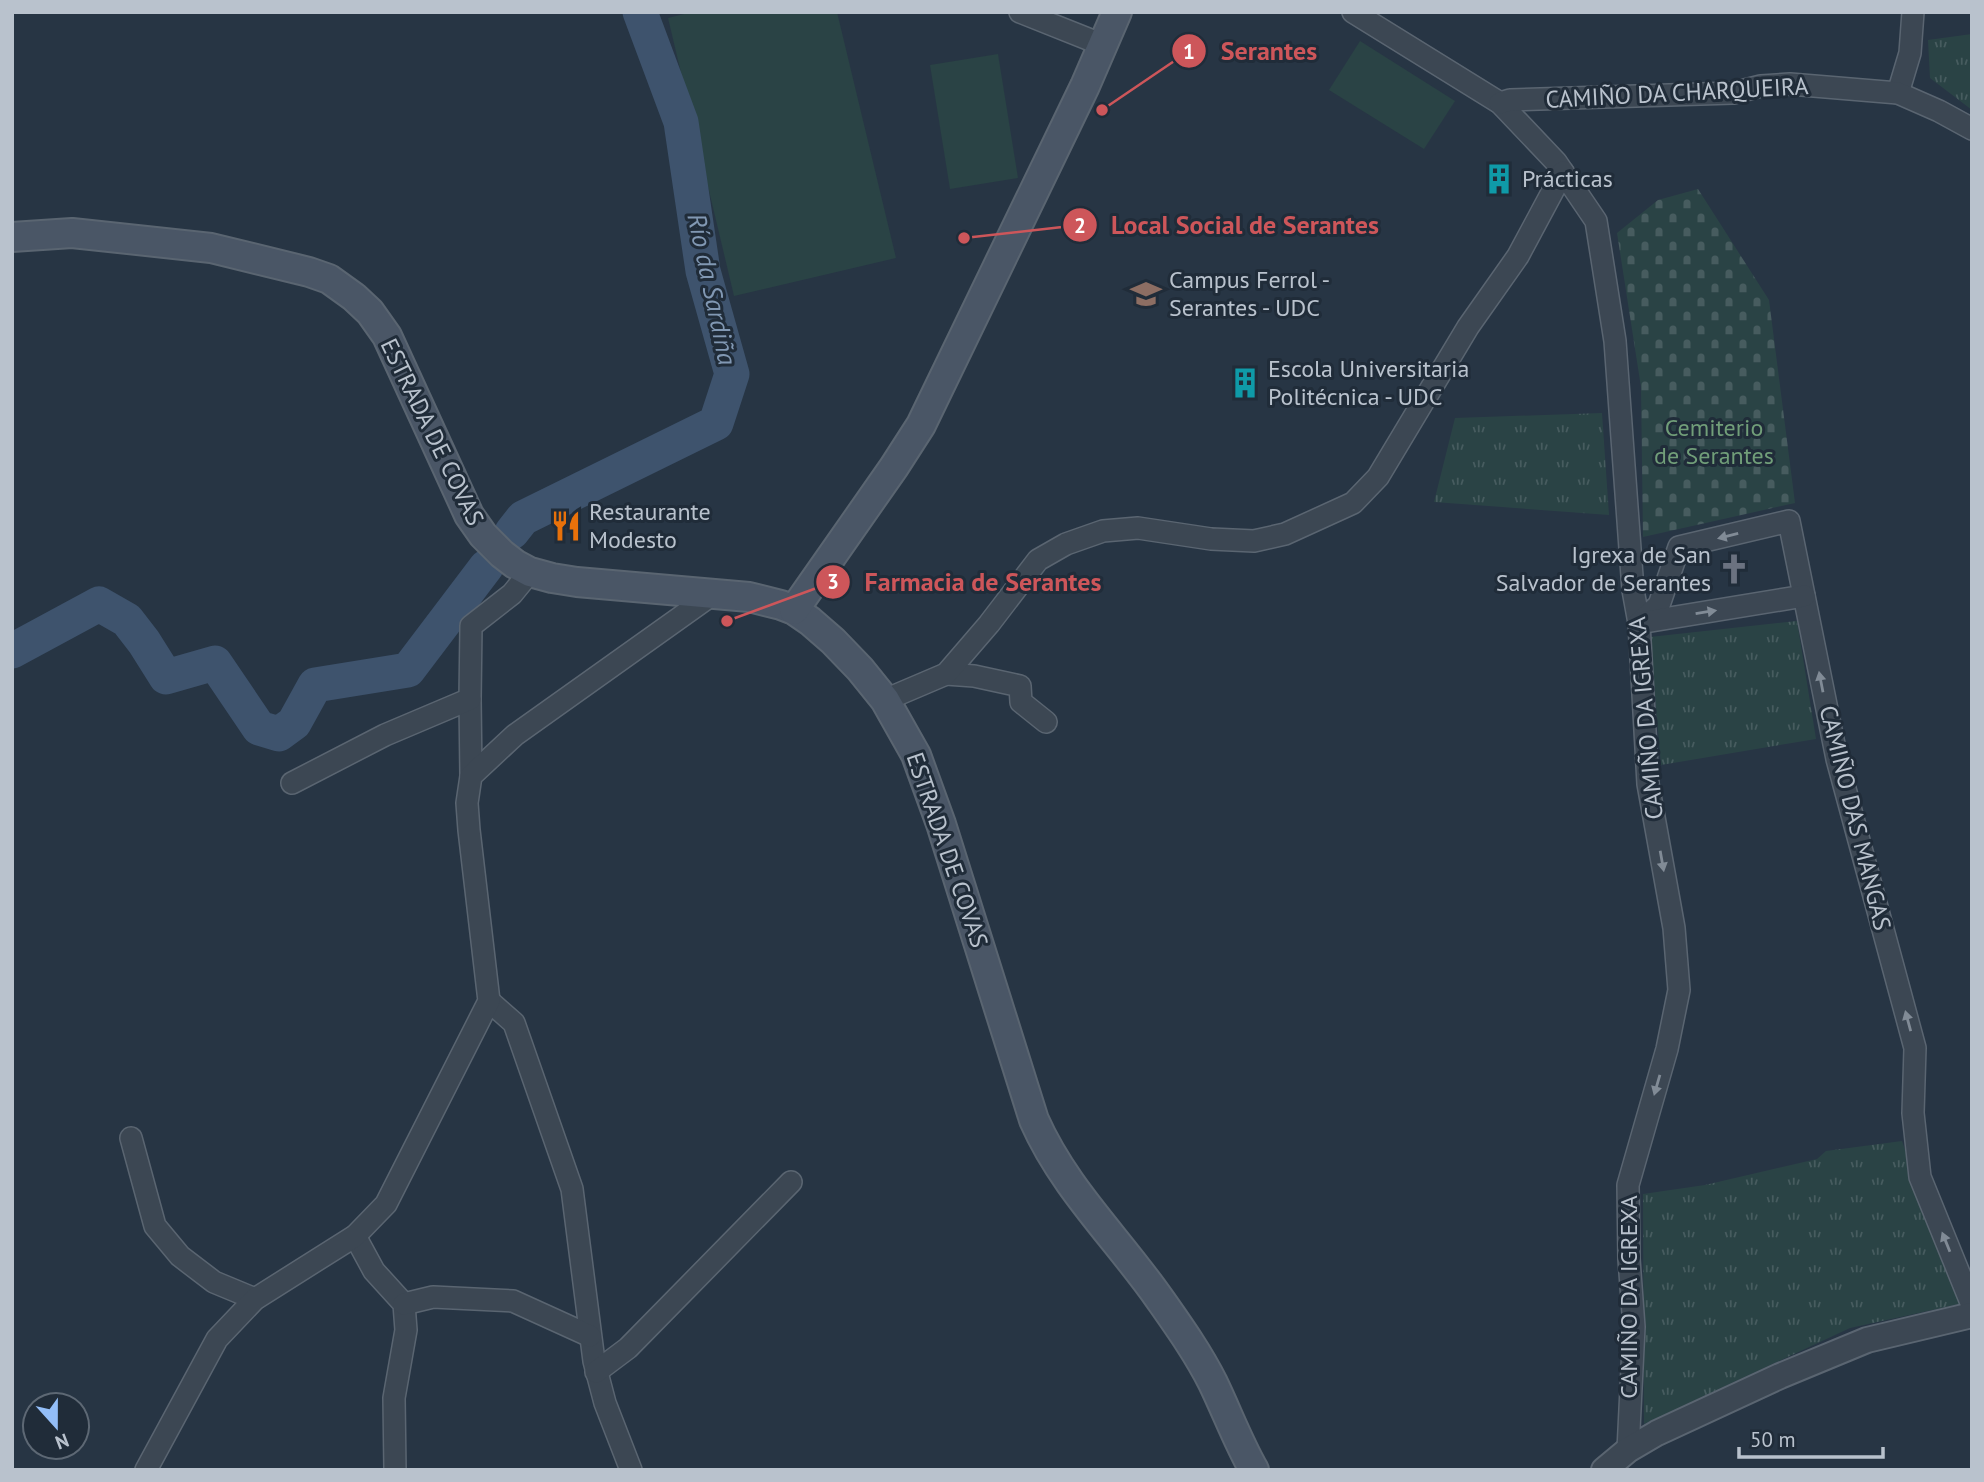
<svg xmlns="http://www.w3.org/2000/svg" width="1984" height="1482" viewBox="0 0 1984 1482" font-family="'PT Sans',sans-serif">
  <defs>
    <pattern id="grass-tufts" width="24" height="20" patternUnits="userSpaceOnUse" patternTransform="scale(1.75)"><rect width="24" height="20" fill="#2a4345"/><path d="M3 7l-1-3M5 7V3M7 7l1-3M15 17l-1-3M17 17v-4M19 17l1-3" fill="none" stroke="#475c5f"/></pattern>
    <pattern id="cemetery-stones" width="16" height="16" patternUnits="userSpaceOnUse" patternTransform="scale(1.75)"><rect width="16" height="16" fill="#2a4345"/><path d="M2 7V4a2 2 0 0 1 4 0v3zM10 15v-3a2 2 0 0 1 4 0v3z" fill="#475c5f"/></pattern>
  </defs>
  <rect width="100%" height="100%" fill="#273544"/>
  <g fill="url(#grass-tufts)">
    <path d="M1972,34V110L1930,78L1928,40Z"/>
    <path d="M1602,413L1609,515L1434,502L1455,418Z"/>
    <path d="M1797,621L1816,739L1661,765L1650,637Z"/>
    <path d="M1902,1141L1960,1304L1850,1328L1644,1424L1643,1194L1705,1185L1817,1159L1826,1151Z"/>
  </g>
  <path fill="url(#cemetery-stones)" d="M1698,189L1769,300L1795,503L1643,537L1641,387L1617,233L1658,200Z"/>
  <g fill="#2a4345">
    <path d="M692,12H837L896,258L734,296L668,18Z"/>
    <path d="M1360,41L1455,101L1424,149L1329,90Z"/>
    <path d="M998,54L1018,178L950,189L930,65Z"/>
  </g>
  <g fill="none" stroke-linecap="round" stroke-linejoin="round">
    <g stroke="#3e536d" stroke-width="35">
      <path d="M512,532L523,518L716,423L732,374L703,271L681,122L640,12"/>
      <path d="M12,651L99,604L127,620L144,642L166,677L215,663L259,728L279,734L294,723L315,685L408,670L486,567"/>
    </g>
    <g stroke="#5a6571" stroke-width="24">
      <g id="minor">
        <path d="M1020,12L1103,45"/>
        <path d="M1353,12L1500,103L1556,162L1596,221L1615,341L1633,590L1639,623L1648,784L1674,928L1679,990L1667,1049L1628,1185L1629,1259L1634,1327L1628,1450"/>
        <path d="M1898,93L1910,53L1913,12"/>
        <path d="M1500,103L1510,100L1733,93L1761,86L1790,84L1898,93L1939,111L1972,129"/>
        <path d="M1639,623L1659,605L1679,547L1789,521L1837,759L1915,1048L1913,1113L1920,1177L1972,1305"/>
        <path d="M1639,623L1804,596"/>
        <path d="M946,674L974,676L1020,686L1021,702L1046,722"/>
        <path d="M470,699L471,776"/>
        <path d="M885,700L946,674L989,624L1038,560L1066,544L1103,531L1138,528L1211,539L1254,541L1285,534L1353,503L1378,477L1468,327L1518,256L1563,172"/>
        <path d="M292,783L385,735L470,699L471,626L512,594L530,572"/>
        <path d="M489,1001L514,1023L572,1189L594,1361L605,1403L631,1470"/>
        <path d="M131,1138L155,1226L180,1256L214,1282L255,1299"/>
        <path d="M355,1236L374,1271L404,1304L406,1330L394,1398L395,1470"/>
        <path d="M404,1304L433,1297L513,1301L590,1336"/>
        <path d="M596,1372L628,1348L791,1182"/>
        <path d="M146,1470L217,1339L255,1299L355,1236L386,1204L489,1001L469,830L467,803L471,776L515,735L713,594"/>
      </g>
    </g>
    <g stroke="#5a6571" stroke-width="28">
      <path id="tertiary" d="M1604,1470L1628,1450L1657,1433L1780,1376L1867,1340L1972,1315"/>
    </g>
    <g stroke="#5a6571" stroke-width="32">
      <g id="secondary">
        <path d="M12,237L72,233L211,248L309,272L329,279L354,297L370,312L387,336L469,515L483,535L502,554L515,564L530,572L552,578L577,582L749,597L781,605L794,610L810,621L833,641L860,669L885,700L916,755L941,824L1034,1120C1064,1188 1117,1238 1159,1298C1178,1325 1198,1353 1213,1383C1227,1412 1238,1442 1254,1470"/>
        <path d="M794,610L894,467L921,425L1085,86L1117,12"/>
      </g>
    </g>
    <use href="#minor" stroke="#3c4753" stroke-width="21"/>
    <use href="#tertiary" stroke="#3c4753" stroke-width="24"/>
    <use href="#secondary" stroke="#4a5666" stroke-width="28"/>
  </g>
  <defs><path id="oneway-solid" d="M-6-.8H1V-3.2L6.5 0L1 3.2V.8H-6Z" transform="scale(1.75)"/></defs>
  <g fill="#818b96">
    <use href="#oneway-solid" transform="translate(1728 536) rotate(166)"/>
    <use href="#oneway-solid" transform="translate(1706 612) rotate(-9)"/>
    <use href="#oneway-solid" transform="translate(1821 682) rotate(-101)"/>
    <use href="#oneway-solid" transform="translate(1662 861) rotate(80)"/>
    <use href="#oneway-solid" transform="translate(1908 1021) rotate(-105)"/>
    <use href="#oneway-solid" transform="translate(1657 1085) rotate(106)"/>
    <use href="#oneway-solid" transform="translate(1946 1242) rotate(-112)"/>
  </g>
  <defs>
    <g id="building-bare" transform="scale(2.415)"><path d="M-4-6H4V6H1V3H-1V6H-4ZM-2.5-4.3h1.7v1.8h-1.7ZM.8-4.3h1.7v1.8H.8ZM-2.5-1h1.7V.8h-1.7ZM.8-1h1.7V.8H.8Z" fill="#0f9aa8" stroke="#202c39" stroke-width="2.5" paint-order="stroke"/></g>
    <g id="university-bare" transform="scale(2.415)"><path d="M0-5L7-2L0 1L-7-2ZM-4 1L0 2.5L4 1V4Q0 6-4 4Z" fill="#8d6e63" stroke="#202c39" stroke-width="2.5" paint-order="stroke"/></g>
    <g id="restaurant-bare" transform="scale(2.415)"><path d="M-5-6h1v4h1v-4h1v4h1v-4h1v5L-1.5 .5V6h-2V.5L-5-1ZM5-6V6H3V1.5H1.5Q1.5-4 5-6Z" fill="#e8710a" stroke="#202c39" stroke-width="2.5" paint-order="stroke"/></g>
    <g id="church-bare" transform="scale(2.415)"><path d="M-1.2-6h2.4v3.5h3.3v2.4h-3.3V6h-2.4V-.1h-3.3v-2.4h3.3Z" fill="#6b7280" stroke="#202c39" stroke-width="2.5" paint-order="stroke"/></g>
  </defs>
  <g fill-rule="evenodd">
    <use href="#building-bare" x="1499" y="179"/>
    <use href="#university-bare" x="1146" y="294"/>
    <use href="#building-bare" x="1245" y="383"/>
    <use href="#restaurant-bare" x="566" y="526"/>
    <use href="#church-bare" x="1734" y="569"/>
  </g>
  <g text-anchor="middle" stroke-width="6" stroke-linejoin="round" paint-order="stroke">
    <g font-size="24" fill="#b9c2cd" stroke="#202c39">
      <text transform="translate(1677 93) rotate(-3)" y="8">CAMIÑO DA CHARQUEIRA</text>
      <text transform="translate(432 432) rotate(64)" y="8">ESTRADA DE COVAS</text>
      <text transform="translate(1646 718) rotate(-95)" y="8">CAMIÑO DA IGREXA</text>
      <text transform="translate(1855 818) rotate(76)" y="8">CAMIÑO DAS MANGAS</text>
      <text transform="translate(947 850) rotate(71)" y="8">ESTRADA DE COVAS</text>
      <text transform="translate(1629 1297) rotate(-90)" y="8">CAMIÑO DA IGREXA</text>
    </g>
    <g font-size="24" fill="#b9c2cd" stroke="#202c39" text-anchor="start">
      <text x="1522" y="187">Prácticas</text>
      <text x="1169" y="288">Campus Ferrol -<tspan x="1169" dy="28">Serantes - UDC</tspan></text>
      <text x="1268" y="377">Escola Universitaria<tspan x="1268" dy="28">Politécnica - UDC</tspan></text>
      <text x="589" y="520">Restaurante<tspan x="589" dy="28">Modesto</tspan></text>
      <text x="1711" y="563" text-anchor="end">Igrexa de San<tspan x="1711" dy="28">Salvador de Serantes</tspan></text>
    </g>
    <g font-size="24" fill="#719e79" stroke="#202c39">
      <text x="1714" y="436">Cemiterio<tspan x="1714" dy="28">de Serantes</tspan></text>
    </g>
    <g font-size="26" font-style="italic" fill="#8198b3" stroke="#202c39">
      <text transform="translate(712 289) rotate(78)" y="9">Río da Sardiña</text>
    </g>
  </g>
  <path fill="none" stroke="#cd565a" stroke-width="2.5" d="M1102 110L1189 51M964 238L1080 225M727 621L833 582"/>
  <g fill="#cd565a" stroke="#202c39" stroke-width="2.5">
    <circle cx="1102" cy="110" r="7"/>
    <circle cx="964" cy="238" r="7"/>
    <circle cx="727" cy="621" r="7"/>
    <circle cx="1189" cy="51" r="18"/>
    <circle cx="1080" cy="225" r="18"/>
    <circle cx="833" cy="582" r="18"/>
  </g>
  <g font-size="21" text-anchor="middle" font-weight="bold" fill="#fff">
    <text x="1189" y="59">1</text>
    <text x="1080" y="233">2</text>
    <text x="833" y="589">3</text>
  </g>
  <g font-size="26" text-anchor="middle" font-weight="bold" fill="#cd565a" stroke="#202c39" stroke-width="6" stroke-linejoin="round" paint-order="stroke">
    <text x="1269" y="60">Serantes</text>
    <text x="1245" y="234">Local Social de Serantes</text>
    <text x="983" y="591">Farmacia de Serantes</text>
  </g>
  <rect width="1984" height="1482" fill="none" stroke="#b9c2cd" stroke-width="28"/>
  <g transform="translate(56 1426) rotate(159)"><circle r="33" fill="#202c39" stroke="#5d6874" stroke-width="2"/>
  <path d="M0-5L12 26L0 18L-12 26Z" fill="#93bef8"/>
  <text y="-10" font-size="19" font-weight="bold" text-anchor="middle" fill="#b9c2cd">N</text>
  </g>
  <path d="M1739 1447v10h144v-10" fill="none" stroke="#b9c2cd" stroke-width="3.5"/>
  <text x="1750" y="1447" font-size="21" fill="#b9c2cd" stroke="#202c39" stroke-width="5" paint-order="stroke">50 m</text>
</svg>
